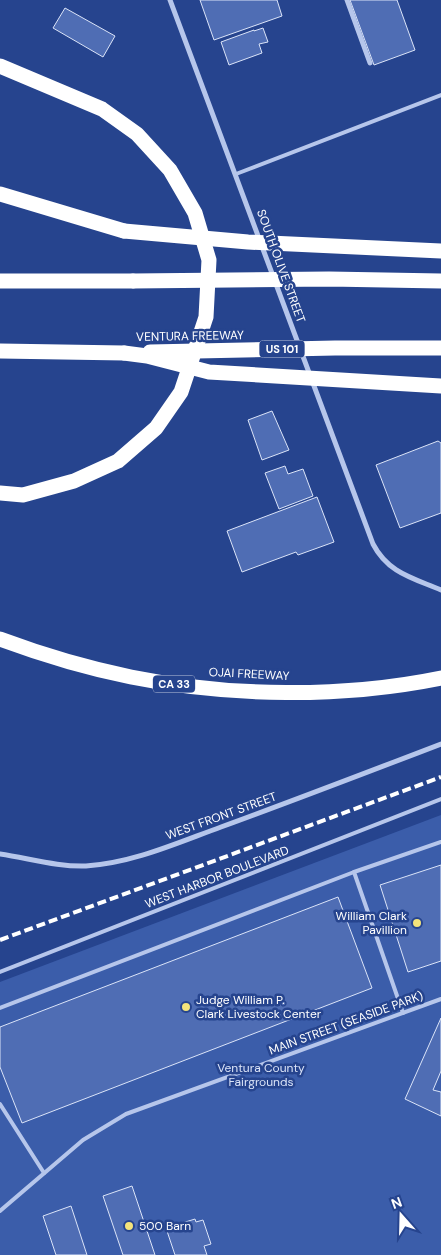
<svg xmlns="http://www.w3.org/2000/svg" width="441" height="1255" viewBox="0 0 441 1255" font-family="'DM Sans',sans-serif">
  <rect width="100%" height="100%" fill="#26448e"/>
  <path fill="#3b5daa" d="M441,815V1255H0V982Z"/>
  <g fill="#4f6db4" stroke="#dbe4f8">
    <path d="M200,0H277L282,16L214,40Z"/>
    <path d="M350,0H397L415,50L374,65Z"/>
    <path d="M65,8L115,36L103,57L53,28Z"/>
    <path d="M263,28L268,42L259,44L262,53L229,65L221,42L254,30V31Z"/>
    <path d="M272,411L289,450L262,460L248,420Z"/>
    <path d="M438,441L441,443V513L400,528L376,465Z"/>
    <path d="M285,466L288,474L303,469L313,496L279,509L265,473Z"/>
    <path d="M317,497L334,542L298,555L296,552L242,572L227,531Z"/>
    <path d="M441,865V961L408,972L380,885Z"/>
    <path d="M338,897L372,988L22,1123L0,1067V1027Z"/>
    <path d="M441,1018V1071L433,1090L441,1092V1116L405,1099Z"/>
    <path d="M132,1186L155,1255H123L103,1196Z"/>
    <path d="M71,1206L87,1255H56L43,1216Z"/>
    <path d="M195,1219L196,1222L203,1220L211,1244L204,1246L207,1255H175L166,1228Z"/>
  </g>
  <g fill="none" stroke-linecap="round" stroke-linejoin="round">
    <g stroke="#b6c6eb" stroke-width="4">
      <path d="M236,174L441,95"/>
      <path d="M0,972L441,799"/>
      <path d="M0,1008L354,872"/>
      <path d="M403,1013L354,872L441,842"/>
      <path d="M0,1104L44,1173"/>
      <path d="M0,1211L83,1140L126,1114L441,999"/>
    </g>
    <g stroke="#b6c6eb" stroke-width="5">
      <path d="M170,0L373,544C388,573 413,578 441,590"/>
      <path d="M347,0L370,63"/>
      <path d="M0,854C28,858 58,867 86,866C133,863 177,843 221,827C295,800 368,772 441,744"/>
    </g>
    <g stroke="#fff" stroke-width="15">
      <path d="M0,66L102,109L137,134L170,170L195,213L209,260L206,317L181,392L156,428L118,461L74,481L23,495L0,493"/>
      <path d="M0,194L124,231"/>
      <path d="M0,281H133"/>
      <path d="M0,351L124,353"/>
      <path d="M0,639C43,655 87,668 131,677C230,697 343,698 441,678"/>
    </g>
    <path stroke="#fff" stroke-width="4" stroke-dasharray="9 4" stroke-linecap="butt" d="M0,940L441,777"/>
    <g stroke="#fff" stroke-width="15">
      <path d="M124,231L248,242L441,251"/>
      <path d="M133,281L329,279L441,281"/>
      <path d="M150,352L335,348H441"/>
      <path d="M124,353L147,356L209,372L441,386"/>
    </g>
  </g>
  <g fill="#f4e37b" stroke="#26448e" stroke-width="2">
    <circle cx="417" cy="923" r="5"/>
    <circle cx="186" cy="1007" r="5"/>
    <circle cx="129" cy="1226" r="5"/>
  </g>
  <g text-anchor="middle" stroke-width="5" stroke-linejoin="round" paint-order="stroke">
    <g fill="#26448e" stroke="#bec7dd" stroke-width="1">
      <rect x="259.5" y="340.5" width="45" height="17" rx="4"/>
      <rect x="153" y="675.5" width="42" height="17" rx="4"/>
    </g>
    <g font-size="11" font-weight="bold" fill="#fff">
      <text x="282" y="353">US 101</text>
      <text x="174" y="688">CA 33</text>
    </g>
    <g font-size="12" fill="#fff" stroke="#26448e">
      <text transform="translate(281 266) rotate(70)" y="4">SOUTH OLIVE STREET</text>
      <text transform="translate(190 336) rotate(-1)" y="4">VENTURA FREEWAY</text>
      <text transform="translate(249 674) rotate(3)" y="4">OJAI FREEWAY</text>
      <text transform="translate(221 816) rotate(-20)" y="4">WEST FRONT STREET</text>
      <text transform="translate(217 877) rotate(-21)" y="4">WEST HARBOR BOULEVARD</text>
      <text transform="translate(346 1023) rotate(-20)" y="4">MAIN STREET (SEASIDE PARK)</text>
    </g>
    <g font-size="12" fill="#fff" stroke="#26448e" text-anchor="start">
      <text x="407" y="920" text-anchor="end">William Clark<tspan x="407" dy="14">Pavillion</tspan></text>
      <text x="196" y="1004">Judge William P.<tspan x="196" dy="14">Clark Livestock Center</tspan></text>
      <text x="139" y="1230">500 Barn</text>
    </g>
    <g font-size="12" fill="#dbe4f8" stroke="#26448e">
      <text x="261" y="1072">Ventura County<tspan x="261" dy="14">Fairgrounds</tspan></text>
    </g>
  </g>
  <g transform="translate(401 1215) rotate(340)" stroke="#26448e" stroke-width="4" paint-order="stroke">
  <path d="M0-4L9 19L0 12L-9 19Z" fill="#ffffff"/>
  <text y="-8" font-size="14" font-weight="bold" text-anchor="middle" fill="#ffffff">N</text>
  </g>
</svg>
